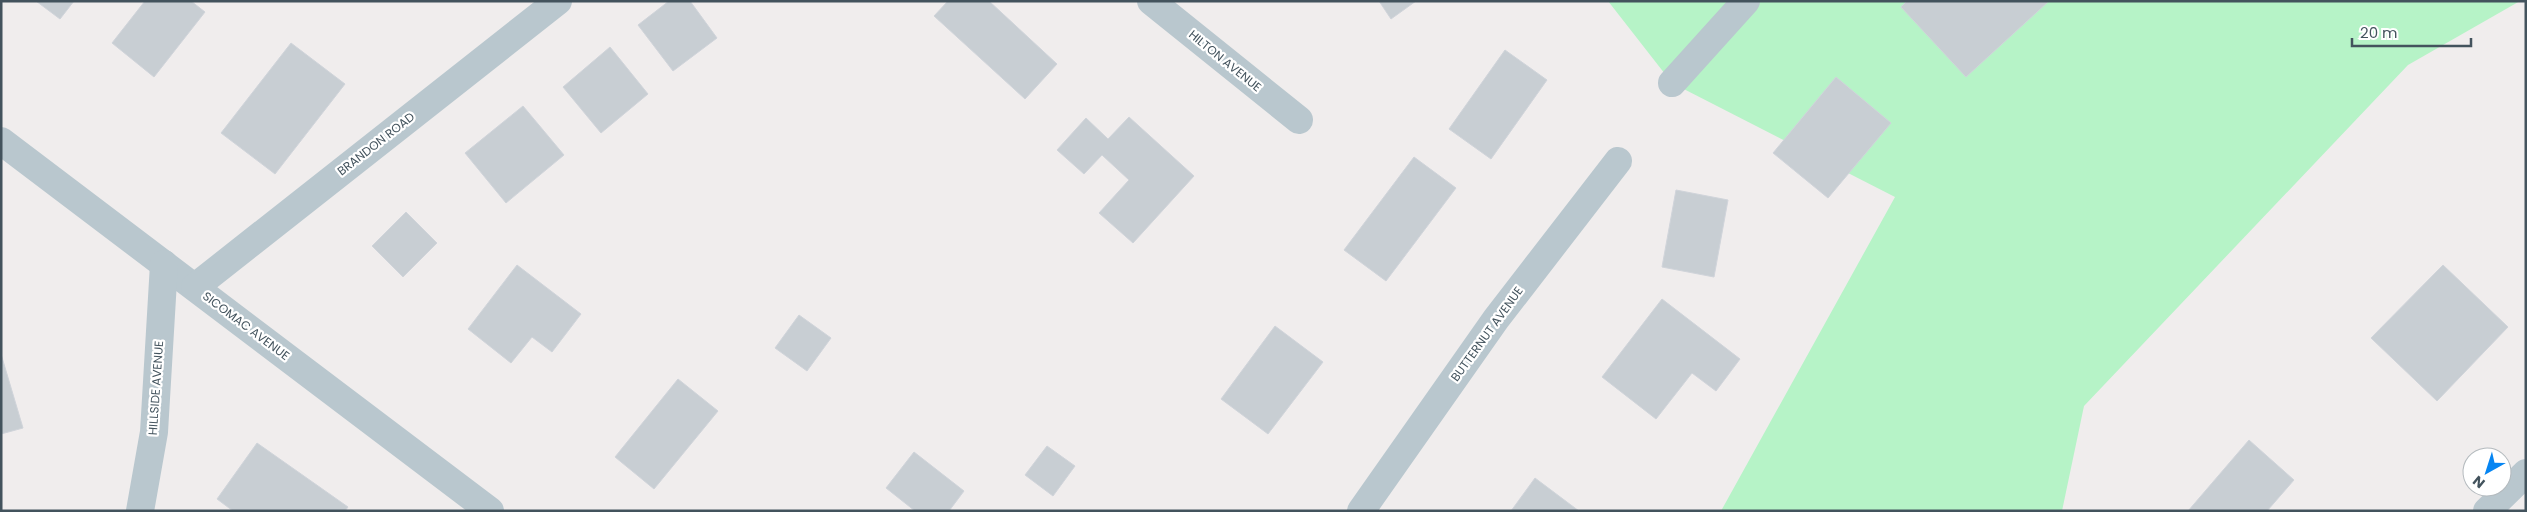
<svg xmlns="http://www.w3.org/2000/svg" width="2527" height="512" viewBox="0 0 2527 512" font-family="Poppins,sans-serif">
  <rect width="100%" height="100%" fill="#f0eded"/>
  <path fill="#b6f3c7" d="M1608,1H2520L2408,65L2084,406L2062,511H1721L1895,197L1672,83Z"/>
  <g fill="#c8ced3" stroke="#d0d4da">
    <path d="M36,1H74L60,19Z"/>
    <path d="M145,1H191L205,12L154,77L112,43Z"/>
    <path d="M669,1H690L717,38L673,71L638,25Z"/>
    <path d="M948,1H989L1057,64L1025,99L934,16Z"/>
    <path d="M1379,1H1416L1391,19Z"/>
    <path d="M1907,1H2049L1966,77L1901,7Z"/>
    <path d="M291,43L345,84L275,174L221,133Z"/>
    <path d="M610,47L648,94L601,133L563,87Z"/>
    <path d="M1505,50L1547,80L1491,159L1449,129Z"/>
    <path d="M1836,77L1891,123L1828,198L1773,153Z"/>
    <path d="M523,106L564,155L506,203L465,153Z"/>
    <path d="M1129,117L1194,176L1133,243L1099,213L1129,180L1102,155L1084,174L1057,150L1086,118L1108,139Z"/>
    <path d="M1414,157L1456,188L1386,281L1344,250Z"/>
    <path d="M1676,190L1728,200L1714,277L1662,267Z"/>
    <path d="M406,212L437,243L403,277L372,246Z"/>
    <path d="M517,265L581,314L552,352L532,337L511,363L468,329Z"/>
    <path d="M2443,265L2508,327L2437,401L2371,338Z"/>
    <path d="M1662,299L1740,359L1716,391L1692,373L1656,419L1602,377Z"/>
    <path d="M799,315L831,338L807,371L775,348Z"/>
    <path d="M1275,326L1323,362L1268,434L1221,399Z"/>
    <path d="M1,354L23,428L1,434Z"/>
    <path d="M678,379L718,411L654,489L615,457Z"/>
    <path d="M2249,440L2294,480L2267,511H2188Z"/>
    <path d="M257,443L348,507L345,511H233L217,499Z"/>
    <path d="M1047,446L1075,466L1053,496L1025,475Z"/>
    <path d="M914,452L964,491L949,511H915L886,488Z"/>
    <path d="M1535,478L1579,511H1511Z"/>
  </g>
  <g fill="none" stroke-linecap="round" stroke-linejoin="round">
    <g stroke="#b9c7ce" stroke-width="28">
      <path d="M1151,1L1299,120"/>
      <path d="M1672,83L1746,1"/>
      <path d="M1,141L490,511"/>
      <path d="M195,287L558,1"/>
      <path d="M140,511L154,432L164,264"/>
      <path d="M1361,511L1496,319L1618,161"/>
      <path d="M2487,511L2526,473"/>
    </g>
  </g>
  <g text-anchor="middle" stroke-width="4.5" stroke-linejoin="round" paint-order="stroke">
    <g font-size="12" fill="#43535d" stroke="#fff">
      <text transform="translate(1225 61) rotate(39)" y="4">HILTON AVENUE</text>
      <text transform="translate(376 144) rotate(-38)" y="4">BRANDON ROAD</text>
      <text transform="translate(246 326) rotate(37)" y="4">SICOMAC AVENUE</text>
      <text transform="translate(1487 334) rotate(-54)" y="4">BUTTERNUT AVENUE</text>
      <text transform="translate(156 388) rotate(-86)" y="4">HILLSIDE AVENUE</text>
    </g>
  </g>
  <rect width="2527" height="512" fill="none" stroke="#43535d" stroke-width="5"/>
  <g transform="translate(2487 472) rotate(219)"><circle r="24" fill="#ffffff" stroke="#b4babe"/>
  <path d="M0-4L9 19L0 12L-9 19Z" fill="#0685f2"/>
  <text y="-8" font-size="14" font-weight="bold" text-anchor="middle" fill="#43535d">N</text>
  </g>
  <path d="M2352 38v8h119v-8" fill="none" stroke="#43535d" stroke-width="2.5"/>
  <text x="2360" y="38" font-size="15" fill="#43535d" stroke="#ffffff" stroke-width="4" paint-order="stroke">20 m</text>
</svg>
